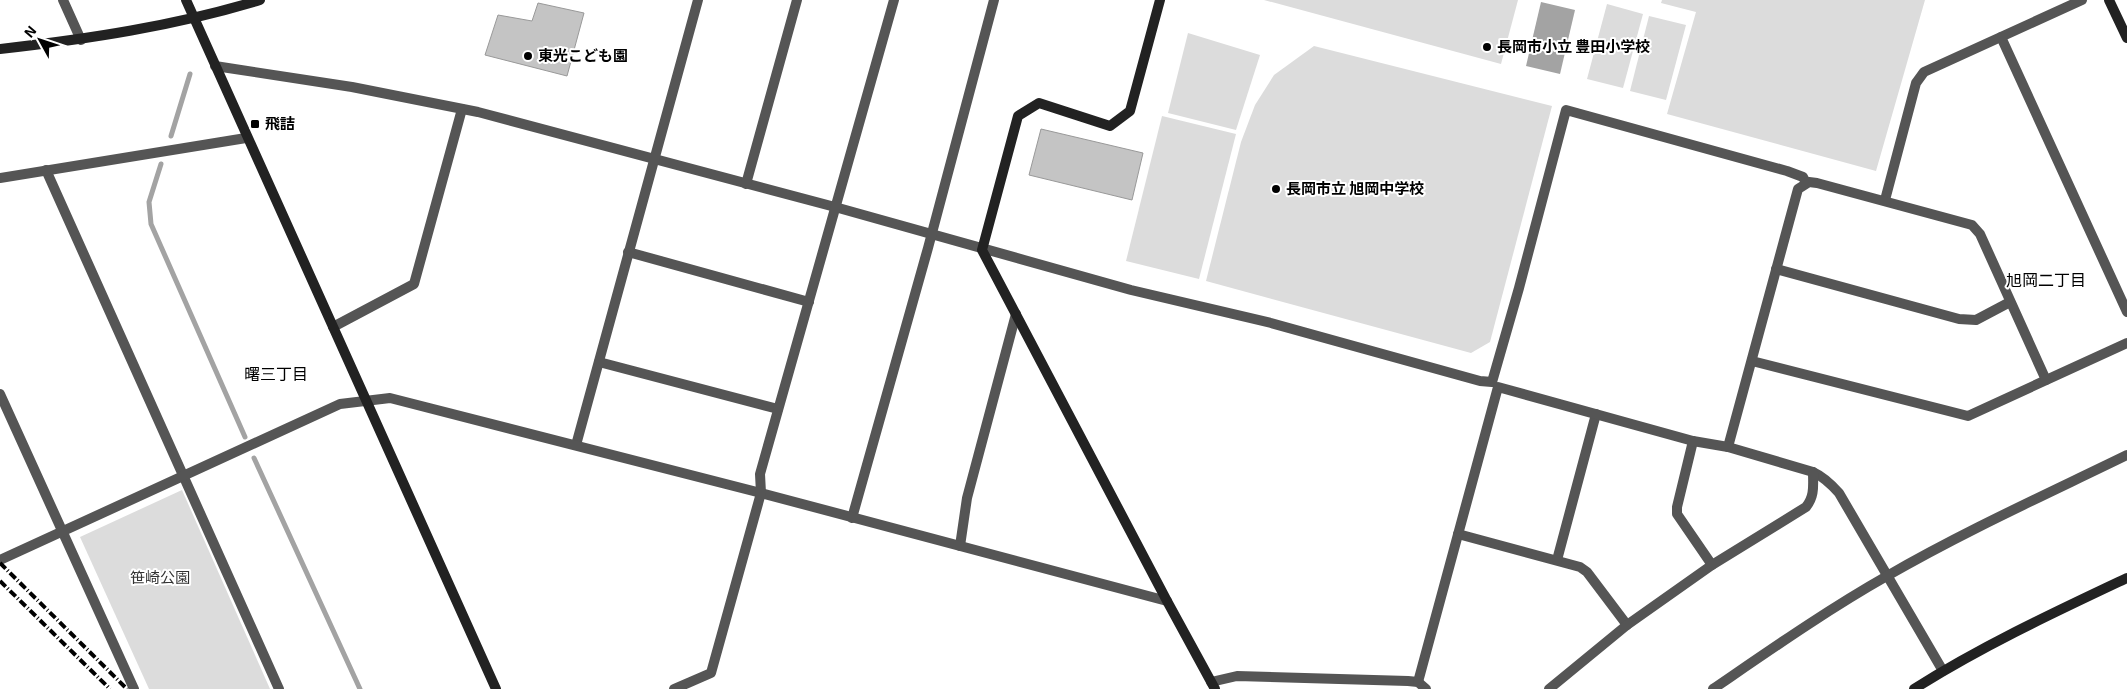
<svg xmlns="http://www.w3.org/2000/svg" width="2127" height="689" viewBox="0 0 2127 689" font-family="'Exo 2','Noto Sans JP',sans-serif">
  <rect width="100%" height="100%" fill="#fff"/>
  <g fill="#dcdcdc">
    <path d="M1264,0H1518L1501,64Z"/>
    <path d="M1662,0H1925L1876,171L1667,114L1696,12L1661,3Z"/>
    <path d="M1607,4L1643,14L1623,88L1587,79Z"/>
    <path d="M1649,16L1686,25L1666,100L1630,91Z"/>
    <path d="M1188,33L1260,55L1236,130L1168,113Z"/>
    <path d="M1314,46L1552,106L1490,342L1471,353L1206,281L1241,142L1255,105L1274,75Z"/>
    <path d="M1162,116L1236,134L1199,279L1126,261Z"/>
    <path d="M182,490L270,689H149L80,537Z"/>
  </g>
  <path fill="#a3a3a3" d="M1541,2L1575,10L1560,74L1526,66Z"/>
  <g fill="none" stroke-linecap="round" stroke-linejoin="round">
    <g stroke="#a3a3a3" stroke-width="5">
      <path d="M171,136L190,74"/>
      <path d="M161,164L149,202L151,224L245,437"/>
      <path d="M254,458L360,689"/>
    </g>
  </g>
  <g fill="#c4c4c4" stroke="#999">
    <path d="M538,3L584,13L567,76L485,55L498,15L532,21Z"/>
    <path d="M1041,129L1143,153L1132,200L1029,175Z"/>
  </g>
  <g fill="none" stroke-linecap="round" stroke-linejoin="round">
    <path stroke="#555" stroke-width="10" d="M333,327L414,284L462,109"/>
    <g stroke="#555" stroke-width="10">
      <path d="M63,0L81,40"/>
      <path d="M2001,37L2127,312"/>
      <path d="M215,66L352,87L478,112L835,207L1131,290L1271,323L1480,381L1492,382L1519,288L1566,110L1787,171L1803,177L1806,183"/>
      <path d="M46,170L279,689"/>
      <path d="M0,178L246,138"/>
      <path d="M746,184L797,0"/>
      <path d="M1885,200L1916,83L1924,72L2082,0"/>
      <path d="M628,252L809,302"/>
      <path d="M1776,269L1959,319L1976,320L2010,302"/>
      <path d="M1752,361L1968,416L2127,343"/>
      <path d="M599,362L778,409"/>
      <path d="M0,394L134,689"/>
      <path d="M1693,441L1677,507V514L1712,565"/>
      <path d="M576,445L698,0"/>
      <path d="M852,518L928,248L994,0"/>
      <path d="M1458,534L1580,567L1587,572L1627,625"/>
      <path d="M960,546L967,498L1016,314"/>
      <path d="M0,560L340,404L390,398L761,493L1167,601"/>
      <path d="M1557,560L1596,414"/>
      <path d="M1943,671L1839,493C1831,484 1824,477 1813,472L1728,447L1798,189L1809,182L1817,183L1972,225L1980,234L2046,380"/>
      <path d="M1211,682L1237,676L1408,681L1418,682L1426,689"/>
      <path d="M1418,682L1498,387L1693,441L1728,447"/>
      <path d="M674,689L711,673L761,493L760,474L894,0"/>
      <path d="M1549,689L1627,625L1712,565L1806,507C1815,496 1813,485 1813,472"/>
      <path d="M1713,689C1770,650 1827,610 1887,576C1965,531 2047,494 2127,455"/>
    </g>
    <g stroke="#222" stroke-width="10">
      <path d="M186,0L496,689"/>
      <path d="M1160,0L1130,111L1110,126L1039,103L1018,116L982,250L1167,601L1215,689"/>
      <path d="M2109,0L2127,38"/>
      <path d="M0,49C88,39 175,26 260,0"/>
      <path d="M1914,689C1982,646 2055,612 2127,578"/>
    </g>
    <g stroke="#000" stroke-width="4" stroke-dasharray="8 2.5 1 2.5" stroke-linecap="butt">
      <path d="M0,563L127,689"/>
      <path d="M0,581L110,689"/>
    </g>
  </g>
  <g fill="#000" stroke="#fff" stroke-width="2">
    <circle cx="1487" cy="47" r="5"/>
    <circle cx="528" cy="56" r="5"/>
    <rect x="250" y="119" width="10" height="10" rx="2.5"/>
    <circle cx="1276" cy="189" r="5"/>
  </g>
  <g text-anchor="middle" stroke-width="4" stroke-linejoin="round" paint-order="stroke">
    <g font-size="15" font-weight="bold" fill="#000" stroke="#fff" text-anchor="start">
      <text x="1497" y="52">長岡市小立 豊田小学校</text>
      <text x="538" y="61">東光こども園</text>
      <text x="265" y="129">飛詰</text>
      <text x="1286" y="194">長岡市立 旭岡中学校</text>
    </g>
    <g font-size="15" fill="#333" stroke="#fff">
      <text x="160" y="583">笹崎公園</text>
    </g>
    <g font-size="16" fill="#000" stroke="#fff">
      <text x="2046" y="286">旭岡二丁目</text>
      <text x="276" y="380">曙三丁目</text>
    </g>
  </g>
  <g transform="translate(40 40) rotate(310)" stroke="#ffffff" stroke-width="4" paint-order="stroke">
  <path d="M0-4L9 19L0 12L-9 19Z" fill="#000000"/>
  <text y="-8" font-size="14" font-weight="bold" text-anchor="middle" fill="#000000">N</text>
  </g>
</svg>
